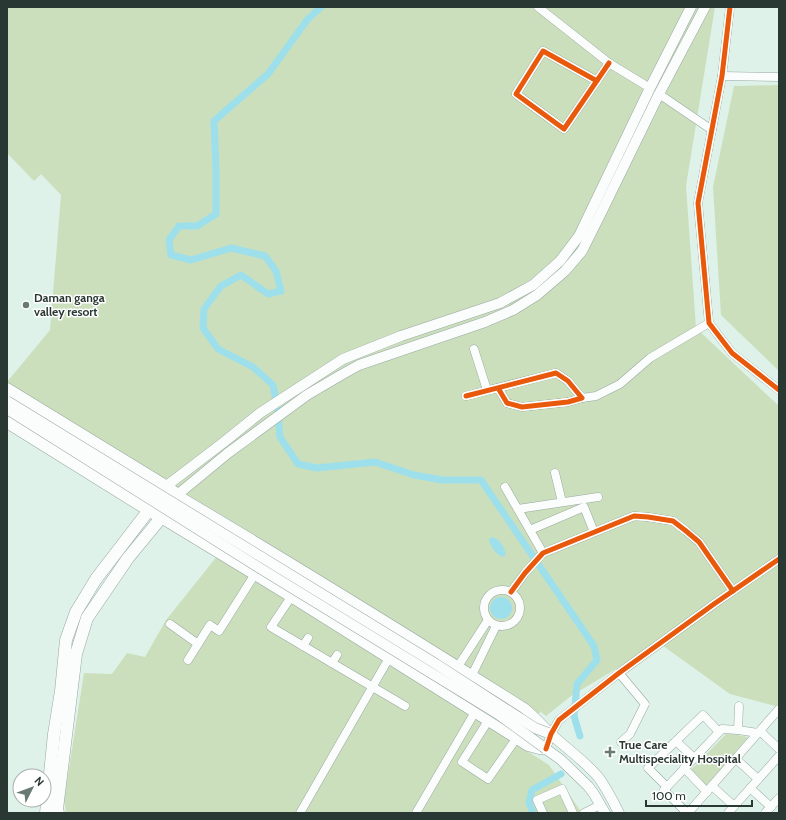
<svg xmlns="http://www.w3.org/2000/svg" width="786" height="820" viewBox="0 0 786 820" font-family="Cabin,sans-serif">
  <rect width="100%" height="100%" fill="#def2ea"/>
  <g fill="#cbdfbd">
    <path d="M7,7H715L686,186L696,328L779,406V707L730,694L659,643L571,696L546,716L541,712L537,714L461,663L266,542L7,385V382L50,330L61,195L41,174L34,181L7,153Z"/>
    <path d="M779,85V371L721,315L713,187L734,86Z"/>
    <path d="M218,555L549,765L582,813H66L64,800L84,673L112,674L127,653L145,657L166,620Z"/>
    <path d="M727,733L748,737L707,786L690,771Z"/>
  </g>
  <g fill="#9de0eb">
    <path d="M493,537C500,540 504,546 506,554L503,557C496,555 490,546 489,539Z"/>
    <circle cx="501" cy="608" r="11"/>
  </g>
  <g fill="none" stroke-linecap="round" stroke-linejoin="round">
    <g stroke="#9de0eb" stroke-width="7">
      <path d="M321,7L307,20L268,74L214,121L216,170V214L197,226H179L169,240L171,255L191,260L231,248L265,256L276,271L281,291L268,294L241,275L221,286L204,309L203,328L218,349L253,367L273,385L277,406L280,437L298,464L317,468L375,462L414,475L442,480H481L594,646L597,660L577,684L574,716L580,736"/>
      <path d="M533,813L529,803L532,790L561,774"/>
    </g>
    <g stroke="#99a8a1" stroke-width="9">
      <g id="minor">
        <path d="M538,7L609,63L650,88"/>
        <path d="M730,7L722,76L698,203L709,323L732,353L779,390"/>
        <path d="M722,76L779,77"/>
        <path d="M597,81L543,51L516,94L564,129L609,63"/>
        <path d="M659,94L712,130"/>
        <path d="M474,349L487,390"/>
        <path d="M466,396L556,373L568,381L582,398L568,402L522,407L507,403L498,388"/>
        <path d="M582,398L596,396L620,384L650,358L709,323"/>
        <path d="M555,473L562,502"/>
        <path d="M505,487L543,553"/>
        <path d="M518,509L598,497"/>
        <path d="M530,530L584,507L594,532"/>
        <circle cx="502" cy="608" r="18"/>
        <path d="M511,592L525,573L543,553L634,516L648,517L673,521L686,531L699,542L733,591"/>
        <path d="M291,597L271,627L405,706"/>
        <path d="M170,624L198,644"/>
        <path d="M303,646L308,638"/>
        <path d="M188,660L210,625L219,631L255,574"/>
        <path d="M332,663L337,655"/>
        <path d="M455,671L488,620"/>
        <path d="M619,673L645,704L630,734L621,742"/>
        <path d="M469,678L474,671L496,626"/>
        <path d="M488,721L462,762L488,779L516,739"/>
        <path d="M738,730L739,706"/>
        <path d="M760,731L779,749"/>
        <path d="M676,741L694,758"/>
        <path d="M546,749L551,734L559,720L619,673L714,604L779,559"/>
        <path d="M736,759L758,779"/>
        <path d="M684,768L707,792"/>
        <path d="M712,786L734,806"/>
        <path d="M667,787L648,768L703,715L719,732"/>
        <path d="M750,788L771,807"/>
        <path d="M300,813L389,658"/>
        <path d="M416,813L475,712"/>
        <path d="M543,813L537,800L562,789L573,813"/>
        <path d="M584,813L600,805"/>
        <path d="M687,813L664,790L722,729L738,730L758,733"/>
        <path d="M688,813L779,709"/>
        <path d="M728,813L779,756"/>
        <path d="M765,813L779,798"/>
      </g>
    </g>
    <g stroke="#99a8a1" stroke-width="11">
      <g id="major">
        <path d="M167,487L169,484L224,442L260,413L343,359L401,336L500,303L533,285L560,261L579,236L650,88L691,7"/>
        <path d="M161,518L291,597L528,746L539,749H546L560,759L588,786L594,794L605,813"/>
        <path d="M619,813C613,801 607,789 599,778C585,761 567,749 551,734C542,725 534,716 524,708C410,636 295,565 179,496L182,491L228,453L307,395L341,375L359,365L485,322L513,310L537,295L565,271L582,251L601,213L659,94L705,7"/>
      </g>
    </g>
    <g stroke="#99a8a1" stroke-width="13">
      <g id="highway">
        <path d="M7,389L167,487L179,496L128,558L87,618L76,654L57,809L58,813"/>
        <path d="M7,422L155,514"/>
        <path d="M46,813L54,734L61,691L66,640L76,612L96,579L162,493"/>
      </g>
    </g>
    <use href="#minor" stroke="#fafdfc" stroke-width="8"/>
    <use href="#major" stroke="#fafdfc" stroke-width="10"/>
    <use href="#highway" stroke="#fafdfc" stroke-width="12"/>
    <g stroke="#99a8a1" stroke-width="11" stroke-linecap="butt">
      <g id="major-bridge">
        <path d="M7,401L436,664L535,728L551,734"/>
        <path d="M7,409L258,567L472,698L498,714L546,749"/>
      </g>
    </g>
    <use href="#major-bridge" stroke="#fafdfc" stroke-width="10"/>
    <g stroke="#fff" stroke-width="8">
      <g id="cycleway">
        <path d="M730,7L722,76L698,203L709,323L732,353L779,390"/>
        <path d="M597,81L543,51L516,94L564,129L609,63"/>
        <path d="M466,396L556,373L568,381L582,398L568,402L522,407L507,403L498,388"/>
        <path d="M511,592L525,573L543,553L634,516L648,517L673,521L686,531L699,542L733,591"/>
        <path d="M546,749L551,734L559,720L619,673L714,604L779,559"/>
      </g>
    </g>
    <use href="#cycleway" stroke="#e8590c" stroke-width="5"/>
  </g>
  <g fill="#697973" stroke="#fff" stroke-width="1.5">
    <circle cx="26" cy="305" r="4"/>
    <path d="M608 746h4v4h4v4h-4v4h-4v-4h-4v-4h4z"/>
  </g>
  <g text-anchor="middle" stroke-width="3" stroke-linejoin="round" paint-order="stroke">
    <g font-size="12" font-weight="bold" fill="#2a3833" stroke="#fff" text-anchor="start">
      <text x="34" y="302">Daman ganga<tspan x="34" dy="14">valley resort</tspan></text>
      <text x="619" y="749">True Care<tspan x="619" dy="14">Multispeciality Hospital</tspan></text>
    </g>
  </g>
  <rect width="786" height="820" fill="none" stroke="#2a3833" stroke-width="16"/>
  <g transform="translate(32 788) rotate(48)"><circle r="19" fill="#ffffff" stroke="#aaafad"/>
  <path d="M0-3L7 15L0 10L-7 15Z" fill="#697973"/>
  <text y="-6" font-size="11" font-weight="bold" text-anchor="middle" fill="#2a3833">N</text>
  </g>
  <path d="M646 800v6h106v-6" fill="none" stroke="#2a3833" stroke-width="2"/>
  <text x="652" y="800" font-size="12" fill="#2a3833" stroke="#ffffff" stroke-width="3" paint-order="stroke">100 m</text>
</svg>
